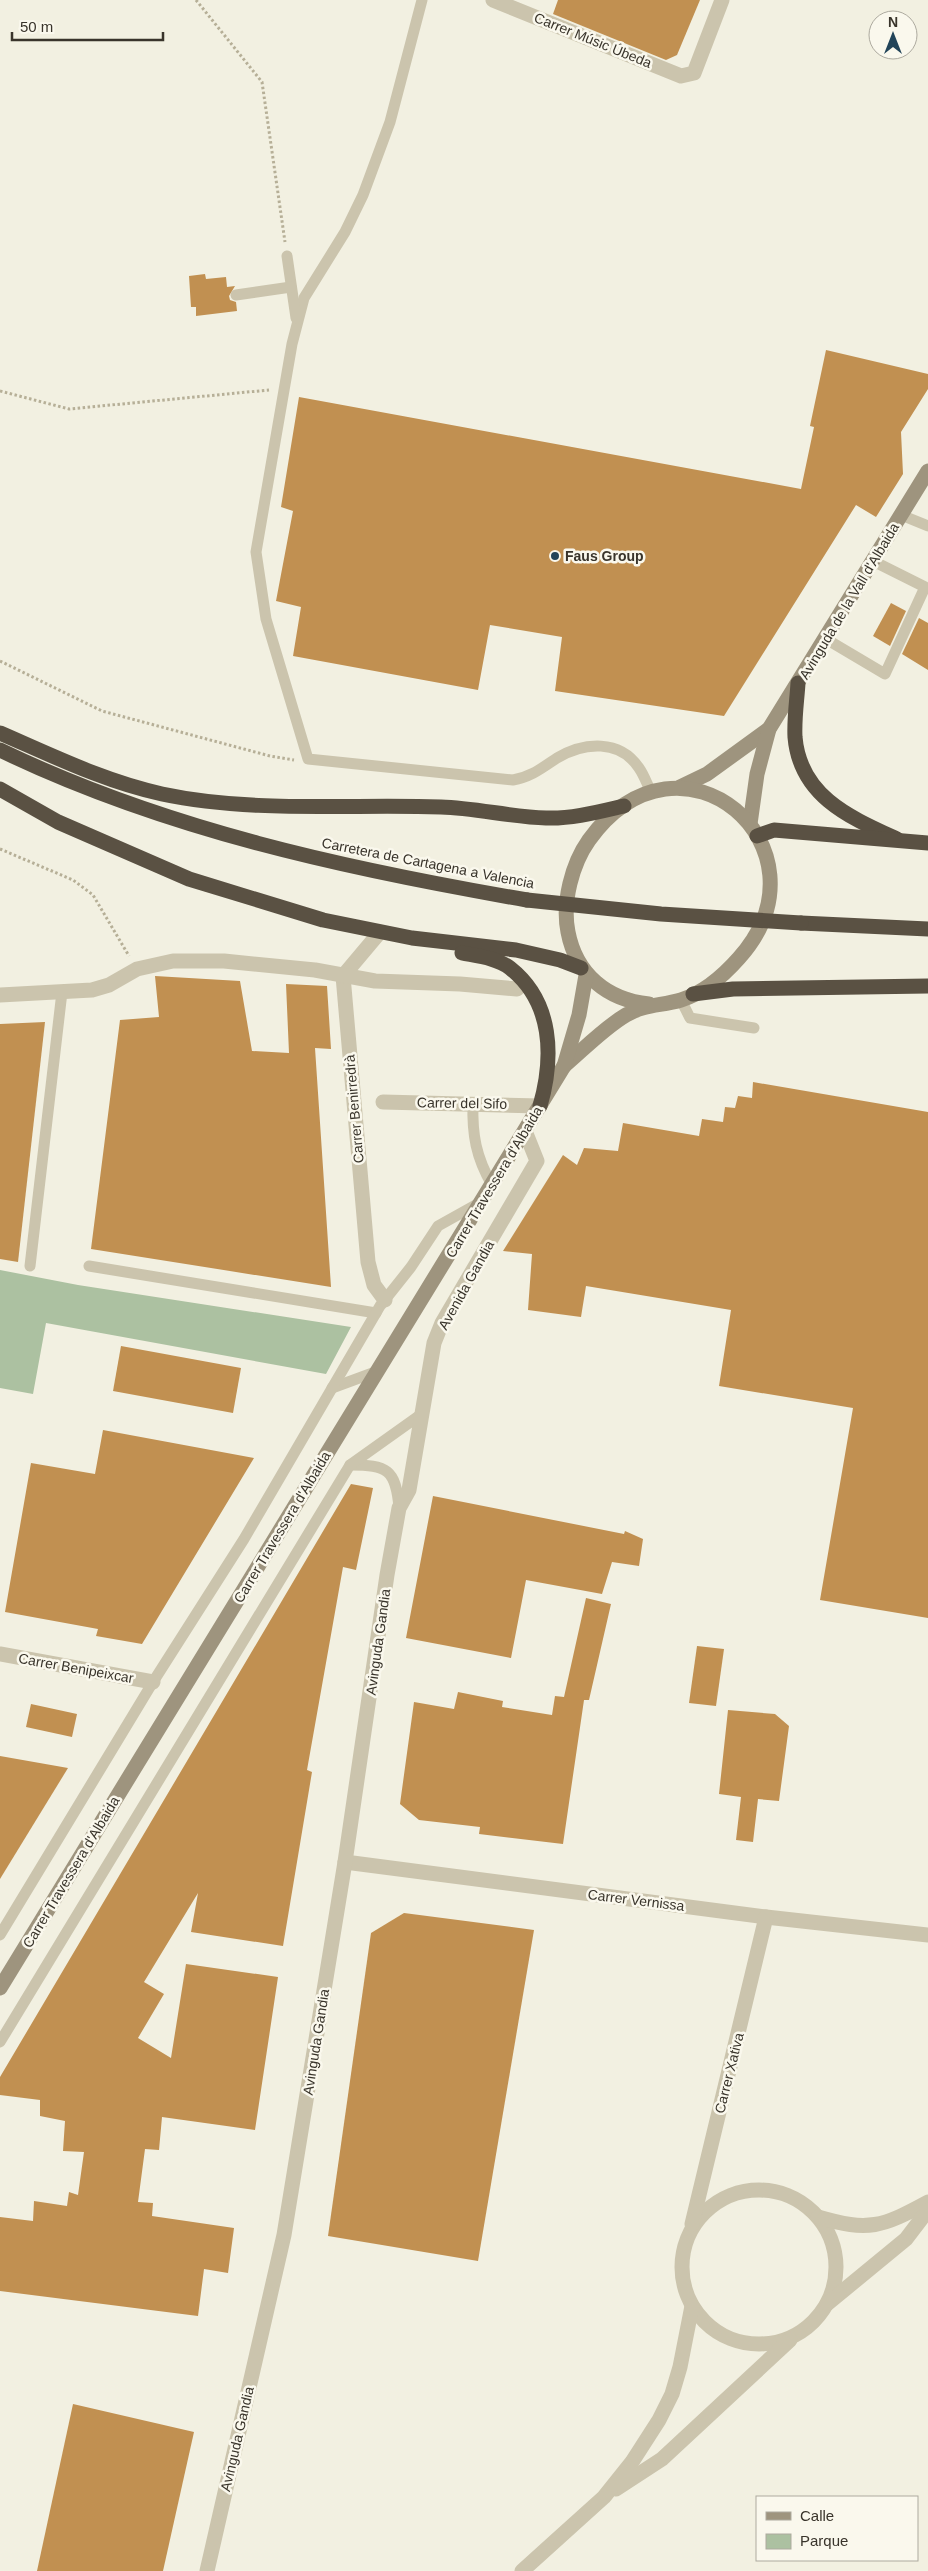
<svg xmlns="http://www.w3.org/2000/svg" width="928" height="2571" viewBox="0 0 928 2571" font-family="Helvetica,sans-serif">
  <rect width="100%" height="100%" fill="#f2f0e1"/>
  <path fill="#acc1a1" d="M0,1270L78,1285L351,1327L326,1374L46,1323L33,1394L0,1388Z"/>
  <g fill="#c19051">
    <path d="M558,0H700L677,55L666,60L553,14Z"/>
    <path d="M205,274L206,279L226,277L227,287L235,286L229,296L230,300L236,302L237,311L196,316V307H191L189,276Z"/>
    <path d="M826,350L928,374V389L901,432L903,474L876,517L856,505L724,716L555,691L562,637L490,625L478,690L293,656L301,607L276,601L293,511L281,507L299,397L801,489L814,427L810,426Z"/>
    <path d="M891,603L906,611L890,646L873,636Z"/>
    <path d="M919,618L928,623V670L902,654Z"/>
    <path d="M155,976L240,981L252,1051L289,1053L286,984L327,986L331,1049L315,1048L331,1287L91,1249L120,1020L159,1017Z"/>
    <path d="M45,1022L18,1262L0,1259V1024Z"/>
    <path d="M753,1082L928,1112V1618L820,1600L853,1408L719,1386L731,1310L586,1286L581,1317L528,1310L532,1254L503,1251L563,1155L577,1165L584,1148L618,1151L623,1123L699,1136L702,1119L723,1122L725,1107L735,1108L738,1096L752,1098Z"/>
    <path d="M121,1346L241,1368L233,1413L113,1391Z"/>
    <path d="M103,1430L254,1458L142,1644L96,1636L98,1629L5,1612L31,1463L95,1474Z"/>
    <path d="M351,1484L373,1488L356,1570L343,1567L307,1770L312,1772L283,1946L191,1932L198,1893L144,1982L164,1994L138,2038L171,2058L186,1964L278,1977L255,2130L162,2117L159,2150L145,2149L138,2202L153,2203L152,2216L234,2228L228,2273L204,2269L198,2316L0,2291V2217L33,2221L34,2201L67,2206L69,2192L78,2195L84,2152L63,2151L65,2121L40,2116V2100L0,2095V2077Z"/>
    <path d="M433,1496L624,1534L625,1531L643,1539L639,1566L612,1562L602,1594L526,1580L511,1658L406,1638Z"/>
    <path d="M586,1598L611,1604L589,1700H584L563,1844L479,1834L480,1827L419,1820L400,1804L414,1702L454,1709L458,1692L503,1701L502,1707L552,1715L555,1696L564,1697Z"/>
    <path d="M697,1646L724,1649L716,1706L689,1703Z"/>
    <path d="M31,1704L77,1714L72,1737L26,1727Z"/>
    <path d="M728,1710L775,1714L789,1726L779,1801L758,1799L753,1842L736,1840L741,1797L719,1794Z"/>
    <path d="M0,1756L68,1768L0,1879Z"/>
    <path d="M404,1913L534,1930L478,2261L328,2236L371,1933Z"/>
    <path d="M73,2404L194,2432L163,2571H37Z"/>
  </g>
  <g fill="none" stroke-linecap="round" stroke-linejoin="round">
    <g stroke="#b6af97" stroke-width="3" stroke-dasharray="2.5 2.5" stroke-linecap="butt">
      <path d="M196,0L262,82L285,242"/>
      <path d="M0,391L69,409L269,390"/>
      <path d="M0,661L102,711L270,756L294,760"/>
      <path d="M0,849L73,880L93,895L129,956"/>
    </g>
    <g stroke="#cbc4ad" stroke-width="11">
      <path d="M422,0L390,122L363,195L345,232L304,298L292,344L256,552L266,619L308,759L513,780C531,777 542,768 557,758C584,742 620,739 639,768C644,775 647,784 651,792"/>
      <path d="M287,256L296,318"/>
      <path d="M236,295L291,287"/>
      <path d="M901,515L928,526"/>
      <path d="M826,639L885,674L925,587L873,561"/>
      <path d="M681,1000L690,1018L754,1028"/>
      <path d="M473,1103C472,1135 476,1157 492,1185"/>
      <path d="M30,1266L62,992"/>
      <path d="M89,1266L376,1313"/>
      <path d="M332,1388L378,1371"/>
      <path d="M350,1465C387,1465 396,1469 399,1508"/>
      <path d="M0,1935L153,1682L244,1539L380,1306L411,1267L438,1226L481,1202"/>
      <path d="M0,2042L350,1465L423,1413"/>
    </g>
    <g stroke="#cbc4ad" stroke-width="15">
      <path d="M493,0L681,76L694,73L722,0"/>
      <path d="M343,976L368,1262L374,1285L385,1300"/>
      <path d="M343,976L380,932"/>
      <path d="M0,995L92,990L109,985L137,969L173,961H224L315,970L375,981L460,984L517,989"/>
      <path d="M383,1102L540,1106"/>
      <path d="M0,1654L153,1682"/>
      <path d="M345,1862L766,1917L928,1935"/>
      <circle cx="759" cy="2267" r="77"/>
      <path d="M818,2217C869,2232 882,2227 928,2202"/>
      <path d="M692,2224L766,1917"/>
      <path d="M827,2304L906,2239L928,2210"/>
      <path d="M616,2489L662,2459L790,2340"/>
      <path d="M207,2571L284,2235L345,1862L387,1575L399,1508L409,1490L434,1343L442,1323L537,1161L525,1131"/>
      <path d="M522,2571L604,2497L632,2462L659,2420L672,2394L680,2367L692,2306"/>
    </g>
    <g stroke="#9e947e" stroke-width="15">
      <path d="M680,787L707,774L769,729"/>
      <path d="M750,824L757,774L769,729L928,471"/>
      <path d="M564,1066C584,1049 604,1028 626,1015C645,1004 661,1006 681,1000C703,993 724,975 739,958C837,848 681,712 589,840C572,864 562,902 568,932C576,974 607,1000 649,1004"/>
      <path d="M0,1988L564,1066L579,1015L586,975"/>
    </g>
    <g stroke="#5a5143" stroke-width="15">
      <path d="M798,683C797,700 794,719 795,737C800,796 849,817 897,839"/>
      <path d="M0,733C53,756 106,782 162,794C251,813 350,804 441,807C476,808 511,817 546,818C572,819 598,812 624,806"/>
      <path d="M0,750C166,830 347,869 527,900"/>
      <path d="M0,789L58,822L189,879L323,920L412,938L516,950L560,960L581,968"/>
      <path d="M757,836L774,830L928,843"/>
      <path d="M801,923L928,929"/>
      <path d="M462,953C477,956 497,958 510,968C553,1002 554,1057 540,1106"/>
      <path d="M693,994L733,989L928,986"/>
    </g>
    <path stroke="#5a5143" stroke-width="15" d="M527,900L661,914L801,923"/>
  </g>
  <circle fill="#224459" stroke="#faf8ed" stroke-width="2" cx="555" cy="556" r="5"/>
  <g text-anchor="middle" stroke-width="5" stroke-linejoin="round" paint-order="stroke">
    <g font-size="14" fill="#39342b" stroke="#faf8ed">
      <text transform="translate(593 40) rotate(22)" y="5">Carrer Músic Úbeda</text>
      <text transform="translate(849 601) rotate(-59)" y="5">Avinguda de la Vall d'Albaida</text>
      <text transform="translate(428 863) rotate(11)" y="5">Carretera de Cartagena a Valencia</text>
      <text transform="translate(462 1103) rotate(1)" y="5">Carrer del Sifo</text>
      <text transform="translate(354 1109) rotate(-95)" y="5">Carrer Benirredrà</text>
      <text transform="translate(494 1182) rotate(-59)" y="5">Carrer Travessera d'Albaida</text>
      <text transform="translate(466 1285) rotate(-61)" y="5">Avenida Gandia</text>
      <text transform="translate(282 1527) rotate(-59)" y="5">Carrer Travessera d'Albaida</text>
      <text transform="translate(378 1642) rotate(-82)" y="5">Avinguda Gandia</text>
      <text transform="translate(76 1668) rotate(10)" y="5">Carrer Benipeixcar</text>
      <text transform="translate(71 1872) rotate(-59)" y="5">Carrer Travessera d'Albaida</text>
      <text transform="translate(636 1900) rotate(7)" y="5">Carrer Vernissa</text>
      <text transform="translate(316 2042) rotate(-81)" y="5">Avinguda Gandia</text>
      <text transform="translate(729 2073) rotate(-76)" y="5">Carrer Xativa</text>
      <text transform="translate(237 2439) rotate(-77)" y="5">Avinguda Gandia</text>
    </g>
    <g font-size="14" font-weight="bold" fill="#39342b" stroke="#faf8ed" text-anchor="start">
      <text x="565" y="561">Faus Group</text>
    </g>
  </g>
  <rect x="756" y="2496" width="162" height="65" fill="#faf8ed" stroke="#adaa9f"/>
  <rect x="766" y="2512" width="25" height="8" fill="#9e947e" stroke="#adaa9f"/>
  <text x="800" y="2521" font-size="15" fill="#39342b">Calle</text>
  <rect x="766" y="2534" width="25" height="15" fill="#acc1a1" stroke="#adaa9f"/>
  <text x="800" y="2546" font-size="15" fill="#39342b">Parque</text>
  <g transform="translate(893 35)"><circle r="24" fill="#faf8ed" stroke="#adaa9f"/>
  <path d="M0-4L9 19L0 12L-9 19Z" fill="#224459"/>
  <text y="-8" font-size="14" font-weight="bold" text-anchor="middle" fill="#39342b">N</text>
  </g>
  <path d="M12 32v8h151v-8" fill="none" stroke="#39342b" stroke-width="2.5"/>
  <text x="20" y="32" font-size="15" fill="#39342b" stroke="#faf8ed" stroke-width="4" paint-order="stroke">50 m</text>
</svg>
